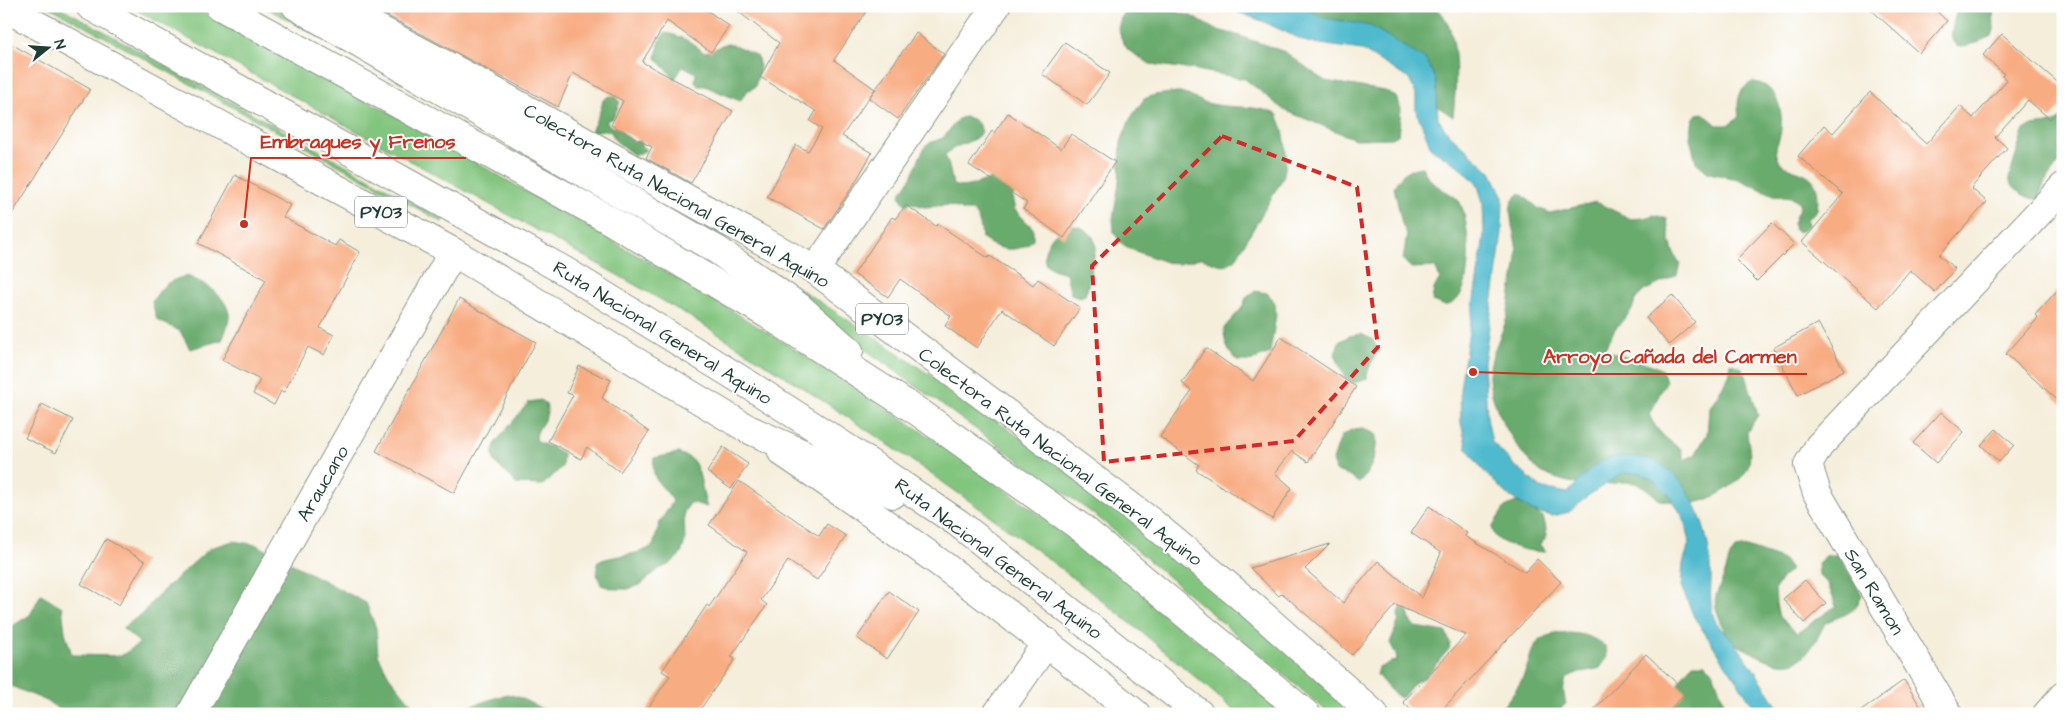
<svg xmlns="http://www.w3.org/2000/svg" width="2069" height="720" viewBox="0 0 2069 720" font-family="'Architects Daughter',sans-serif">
  <rect width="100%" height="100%" fill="#fff"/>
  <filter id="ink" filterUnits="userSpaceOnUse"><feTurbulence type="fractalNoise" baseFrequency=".02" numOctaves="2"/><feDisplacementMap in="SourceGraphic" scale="10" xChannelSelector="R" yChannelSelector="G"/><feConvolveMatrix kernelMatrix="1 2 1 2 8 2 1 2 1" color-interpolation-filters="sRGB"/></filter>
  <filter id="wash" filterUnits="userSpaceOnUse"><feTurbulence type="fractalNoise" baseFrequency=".0096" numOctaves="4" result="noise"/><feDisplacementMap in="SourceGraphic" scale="20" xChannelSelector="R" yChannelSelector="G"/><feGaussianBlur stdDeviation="1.12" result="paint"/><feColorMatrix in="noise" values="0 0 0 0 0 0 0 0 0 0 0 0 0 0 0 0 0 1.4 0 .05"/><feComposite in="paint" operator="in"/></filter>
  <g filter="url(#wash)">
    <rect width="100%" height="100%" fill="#f5eedb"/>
    <g fill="#82c57e" stroke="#508159">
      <path d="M48,6H58L443,219L442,222Z"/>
      <path d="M129,6H191L385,110L711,298L824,367L936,441L1028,506L1105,563L1285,714H1238C1071,566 887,438 697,321C629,280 559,243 489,204C369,138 249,72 129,6Z"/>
      <path d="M263,6H281L544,159L543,161Z"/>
      <path d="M769,269L868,333L970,402L1114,505L1362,714H1330L1099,518L859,345Z"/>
    </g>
    <g fill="#69aa6d" stroke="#447450">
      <path d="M1129,6H1166L1180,13L1191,16L1214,29L1237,35L1285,52L1325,81L1385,91L1396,97L1401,109L1398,135L1392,138L1355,139L1284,110L1245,79L1197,70L1150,64L1128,50L1122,40L1118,28L1121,18Z"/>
      <path d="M1256,6H1435C1462,29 1456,85 1453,117L1430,101L1413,69Z"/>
      <path d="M1957,6H1993L1994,30L1992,36C1976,42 1945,60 1953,25C1954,19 1957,13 1957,6Z"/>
      <path d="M665,33C679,35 693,42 703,52C715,52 719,44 726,44C736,44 748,52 757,56L760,67L755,87L747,91L740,101L705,86H698L695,81L696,73L683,66L675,79L656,58L660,40Z"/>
      <path d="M1753,82C1782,84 1787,125 1776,147C1776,185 1825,154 1817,210L1807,219L1808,225L1804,230L1798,232L1794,229L1793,223L1800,206L1798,201L1792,197L1774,195L1738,179L1709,173L1696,162L1690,138L1693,119L1697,114L1703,113L1717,125H1729L1739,117C1737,102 1737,89 1753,82Z"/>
      <path d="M1179,92C1190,95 1200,102 1211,104C1234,109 1252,104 1277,114C1286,134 1289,157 1283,178L1235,260L1224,266L1201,258L1178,264L1166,262L1130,249L1120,242L1114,232L1113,219L1119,182L1121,142L1130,119L1144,99L1155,95Z"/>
      <path d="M609,96L615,97L620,102L613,118L606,121L611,127L617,128L634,142L640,141L642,147L646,150L635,156L616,141L611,132L604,130L591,132C595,121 601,112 603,100Z"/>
      <path d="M2063,116C2063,124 2065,152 2062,158C2053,172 2042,182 2039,199C2028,200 2012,190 2009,179L2023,131C2035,120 2050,130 2063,116Z"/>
      <path d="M964,117C974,118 979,122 982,132C973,144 956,143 945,155L949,166L953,185C968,191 984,179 1000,176L1014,194L1012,197L1015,210L1033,228V239C1021,255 995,250 982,238C981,228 980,218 972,211H965L949,205L924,207L912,203L906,205L900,197L901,191C912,182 918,157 927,144L943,138L958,119Z"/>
      <path d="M1422,167C1426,175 1431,182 1439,187C1445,192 1456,195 1460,203C1470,221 1477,308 1443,305C1440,304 1436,302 1432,301L1434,289L1440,278L1435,267L1411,268L1403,260L1407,234L1402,224L1394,187C1401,174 1407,169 1422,167Z"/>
      <path d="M1520,193L1538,208L1550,213L1596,202L1631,219L1643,218L1655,215L1667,219C1669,236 1670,250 1680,263L1677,275L1644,291L1635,300L1632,310L1615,329L1604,350L1652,365L1662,370L1666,382L1649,414C1655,430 1667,440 1681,449L1684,460L1695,455L1707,434L1709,409L1729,376L1731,363L1742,368L1747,379L1758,415L1747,432C1748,443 1752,456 1748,467C1744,481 1712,500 1698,502C1687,505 1671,501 1659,500C1632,471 1622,486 1590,485C1575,484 1556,480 1543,473C1519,459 1488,402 1489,375C1491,353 1499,341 1506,321C1508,314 1509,306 1510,299C1512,284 1517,269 1517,254C1517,240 1507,215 1512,201C1514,199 1518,195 1520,193Z"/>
      <path d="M1070,225C1083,227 1094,232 1096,246L1087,290L1085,295L1080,297L1071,294L1066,273C1060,271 1052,270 1047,265C1040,256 1049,239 1056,233C1060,230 1066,227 1070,225Z"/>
      <path d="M186,276C202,281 226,295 229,314C230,322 225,333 222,340L190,349L180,331L157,320L152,302C163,285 166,282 186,276Z"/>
      <path d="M1255,291L1267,293L1275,303L1276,315L1270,353L1250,361H1237C1227,351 1224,342 1224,328L1241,309L1246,298Z"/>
      <path d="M1361,334L1372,339L1378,350C1374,360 1366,369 1367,379L1354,383L1344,376L1335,354L1339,342L1349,336Z"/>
      <path d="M541,400L546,404C551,420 536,425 536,439C543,447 555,446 563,454L562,467L543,485L516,484C506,468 485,465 496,442L529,402Z"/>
      <path d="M1364,429L1376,434C1378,452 1372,470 1359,483L1348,475L1336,471L1333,460L1341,436L1351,430Z"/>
      <path d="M678,453C682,455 687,456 690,458C701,465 702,494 707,507L691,502L684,512L685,541L681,554L670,564L659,569L640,585L628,589H614L601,585L597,574V562C615,554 635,557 653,546L660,522L673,501C662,483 650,482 654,458Z"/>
      <path d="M1516,502L1527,506L1543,517C1546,528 1550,538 1539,544L1546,551C1536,554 1505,546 1497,538C1494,535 1493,531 1492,527L1505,507Z"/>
      <path d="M233,541L257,545L366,603L376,628L378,655L389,676L411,703L408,714H66L47,701L6,684V630L30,615L41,594L62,607L65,632L72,655L121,656L140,643L122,628L142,614L157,596L210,548Z"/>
      <path d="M1747,547L1784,560L1791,570L1782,578L1775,589L1776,604L1779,617L1797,633L1836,606L1828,584L1819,575L1818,563L1827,555H1839L1862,595C1853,617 1844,613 1825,623C1807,661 1794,675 1753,653C1746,649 1736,645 1730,640C1726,637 1725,631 1723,627C1711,597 1714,602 1725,573C1729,562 1727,560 1735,549Z"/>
      <path d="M1406,606L1411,623L1415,627L1446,632L1450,643L1449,649L1425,677L1414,683L1403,697L1400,698L1390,690L1377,675L1379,668L1390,662L1397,661L1396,654L1390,643L1399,620L1398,614L1401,608Z"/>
      <path d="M1557,633C1578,633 1588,633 1606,647L1607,658L1600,668C1576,675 1557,670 1566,704L1553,714H1497C1506,702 1518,689 1524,675C1534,652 1528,641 1557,633Z"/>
      <path d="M1693,664H1706L1714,674L1728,714H1671C1672,695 1679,677 1693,664Z"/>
      <path d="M507,694L518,697L553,714H468V707Z"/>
    </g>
    <path fill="#50bacd" stroke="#387c80" d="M1221,6H1303L1320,17L1371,26L1426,60L1436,79L1438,119L1449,134L1491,172L1503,197L1502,233L1484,363L1487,417L1492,442L1513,464L1541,488L1568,493C1590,468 1602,453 1637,457C1686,461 1707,523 1711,565C1712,583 1708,600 1714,618C1718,628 1731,638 1738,647C1754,668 1768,691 1782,714H1759L1694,617L1681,586L1683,564L1689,543L1684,519L1671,497L1656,482L1641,473H1623L1589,495L1569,512L1552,516L1532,511L1506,494L1481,468L1467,448L1461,423L1460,389L1484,236L1483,202L1477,183L1457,165L1431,148L1416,110V94L1409,79L1362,50L1307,42L1262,21Z"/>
    <g id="blocks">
      <g fill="#f8ac82">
        <path d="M369,6H701L729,26L711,52L667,21L642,62L733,111L691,183L646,158L652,147L611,125L623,101L573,73L558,107Z"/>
        <path d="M731,6H870L834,60L875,89L842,136L872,153L853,186L824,229L767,197L796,145L808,151L822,129L810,121L816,111L760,77L779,43Z"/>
        <path d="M1867,6H1931L1947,21L1919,53Z"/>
        <path d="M916,33L944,54L898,119L869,98Z"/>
        <path d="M2002,34L2063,87V105L2050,119L2028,100L1995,137L2007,148L1971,188L1987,202L1939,255L1955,269L1935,292L1910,270L1878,308L1802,242L1843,194L1798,156L1824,125L1833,133L1870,92L1926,144L1960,106L1973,118L2007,80L2002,76L2004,74L1983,55Z"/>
        <path d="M6,41L90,89L6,224Z"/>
        <path d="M1065,42L1110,73L1087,105L1042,74Z"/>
        <path d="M1008,113L1061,149L1071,134L1115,162L1064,238L1023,209L1027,203L969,165L992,131L994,133Z"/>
        <path d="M235,175L290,205L283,217L335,246L339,240L360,252L320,328L334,335L324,355L308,347L284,392L281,391L274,405L253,394L260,380L222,360L266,280L198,243Z"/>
        <path d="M906,205L936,226L938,224L988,258L990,256L1033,285L1038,279L1080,308L1054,346L1002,309L977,348L945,326L951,316L900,279L888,297L854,274L892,217L895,219Z"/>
        <path d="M1772,223L1794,244L1757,281L1736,260Z"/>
        <path d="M2063,284V405L2006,354L2038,318L2035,315Z"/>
        <path d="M1672,295L1695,322L1669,345L1646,318Z"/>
        <path d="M459,299L536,342L454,493L376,451Z"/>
        <path d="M1818,323L1844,370L1798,395L1773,348Z"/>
        <path d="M1281,337L1356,387L1308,462L1292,451L1275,473L1292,488L1272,519L1196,470L1199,465L1160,437L1192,391L1182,383L1206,348L1253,381Z"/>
        <path d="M579,366L611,380L602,398L649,432L620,472L587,447L581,459L548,441L573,395L567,393Z"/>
        <path d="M42,404L73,420L56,453L25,438Z"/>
        <path d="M1941,412L1964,432L1936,463L1913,443Z"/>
        <path d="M1996,429L2014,445L1999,462L1981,445Z"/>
        <path d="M723,447L748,464L731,489L707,472Z"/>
        <path d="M739,481L819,536L827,524L846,536L817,580L788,561L761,600L767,605L731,657L735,659L697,714H644L670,676L662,671L707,605L709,607L747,552L709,525Z"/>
        <path d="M1429,506L1467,533L1465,536L1525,572L1537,559L1561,582L1438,714H1415L1403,702L1466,635L1395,605L1352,655L1282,593L1279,596L1250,568L1330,544L1305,569L1343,603L1378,561L1422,598L1441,553L1411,533Z"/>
        <path d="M106,539L145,561L119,605L81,584Z"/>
        <path d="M1805,580L1826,603L1804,623L1783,599Z"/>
        <path d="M889,591L919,612L887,659L857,638Z"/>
        <path d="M1646,654L1686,692L1666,714H1590Z"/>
        <path d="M1904,680L1925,714H1857Z"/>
      </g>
    </g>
  </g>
  <g filter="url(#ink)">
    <use href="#blocks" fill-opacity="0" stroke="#8a9688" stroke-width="1"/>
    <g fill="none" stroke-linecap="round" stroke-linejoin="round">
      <g stroke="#8a9688" stroke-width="30">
        <g id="minor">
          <path d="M815,270L996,6"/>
          <path d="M191,714L453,252"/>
          <path d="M997,714L1047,642"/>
          <path d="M1948,714L1817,493L1808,465L1819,446L2063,187"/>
          <path d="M2047,714L2063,696"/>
        </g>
      </g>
      <g stroke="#8a9688" stroke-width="30">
        <g id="major">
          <path d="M335,6L463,74L815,270L1150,521L1251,605L1374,714"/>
          <path d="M782,452C904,534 1022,622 1136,714"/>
        </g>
      </g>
      <g stroke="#8a9688" stroke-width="30">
        <g id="highway">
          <path d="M90,6L563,270L751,386L847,448L958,523L1200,714"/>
          <path d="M220,6L606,218L767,314L920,413L1083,529L1306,714"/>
          <path d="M296,6L717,250L799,307L849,351"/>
          <path d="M6,8L453,252L748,429L893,494"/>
        </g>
      </g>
      <use href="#minor" stroke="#fff" stroke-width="28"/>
      <use href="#major" stroke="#fff" stroke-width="28"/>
      <use href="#highway" stroke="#fff" stroke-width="28"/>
    </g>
  </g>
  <path fill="none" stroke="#d62828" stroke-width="4" stroke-dasharray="10 6" stroke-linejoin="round" d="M1222,136L1357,187L1378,347L1294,441L1104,462L1092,266Z"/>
  <g text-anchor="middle" stroke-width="4" stroke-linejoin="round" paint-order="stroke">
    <g fill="#fff" stroke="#627771" stroke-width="1">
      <rect x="355" y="196.5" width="52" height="31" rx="4"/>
      <rect x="856" y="303.5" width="52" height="31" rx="4"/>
    </g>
    <g font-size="18" font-weight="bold" fill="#1f3d34">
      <text x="381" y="218">PY03</text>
      <text x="882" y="325">PY03</text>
    </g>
    <g font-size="19" fill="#1f3d34" stroke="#fff">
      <text transform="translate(677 195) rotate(30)" y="7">Colectora Ruta Nacional General Aquino</text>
      <text transform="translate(663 332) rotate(32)" y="7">Ruta Nacional General Aquino</text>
      <text transform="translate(1061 456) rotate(37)" y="7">Colectora Ruta Nacional General Aquino</text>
      <text transform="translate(322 483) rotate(-60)" y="7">Araucano</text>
      <text transform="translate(999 558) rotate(37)" y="7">Ruta Nacional General Aquino</text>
      <text transform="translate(1875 591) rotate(59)" y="7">San Ramon</text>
    </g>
  </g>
  <path fill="none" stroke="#c8321e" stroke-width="2" d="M244 224L251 158H466M1473 372L1533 374H1807"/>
  <g fill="#c8321e" stroke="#fff" stroke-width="2">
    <circle cx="244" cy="224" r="5"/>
    <circle cx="1473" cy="372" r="5"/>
  </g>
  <g font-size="20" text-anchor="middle" font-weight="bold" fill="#c8321e" stroke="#fff" stroke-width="4" stroke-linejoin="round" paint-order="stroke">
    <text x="358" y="148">Embragues y Frenos</text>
    <text x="1670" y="363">Arroyo Cañada del Carmen</text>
  </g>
  <rect width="2069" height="720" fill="none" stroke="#fff" stroke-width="25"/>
  <g transform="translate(48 48) rotate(73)" stroke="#ffffff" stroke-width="4" paint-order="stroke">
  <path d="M0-4L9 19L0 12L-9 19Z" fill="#1f3d34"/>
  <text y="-8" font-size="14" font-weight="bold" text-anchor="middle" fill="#1f3d34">N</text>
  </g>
</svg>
